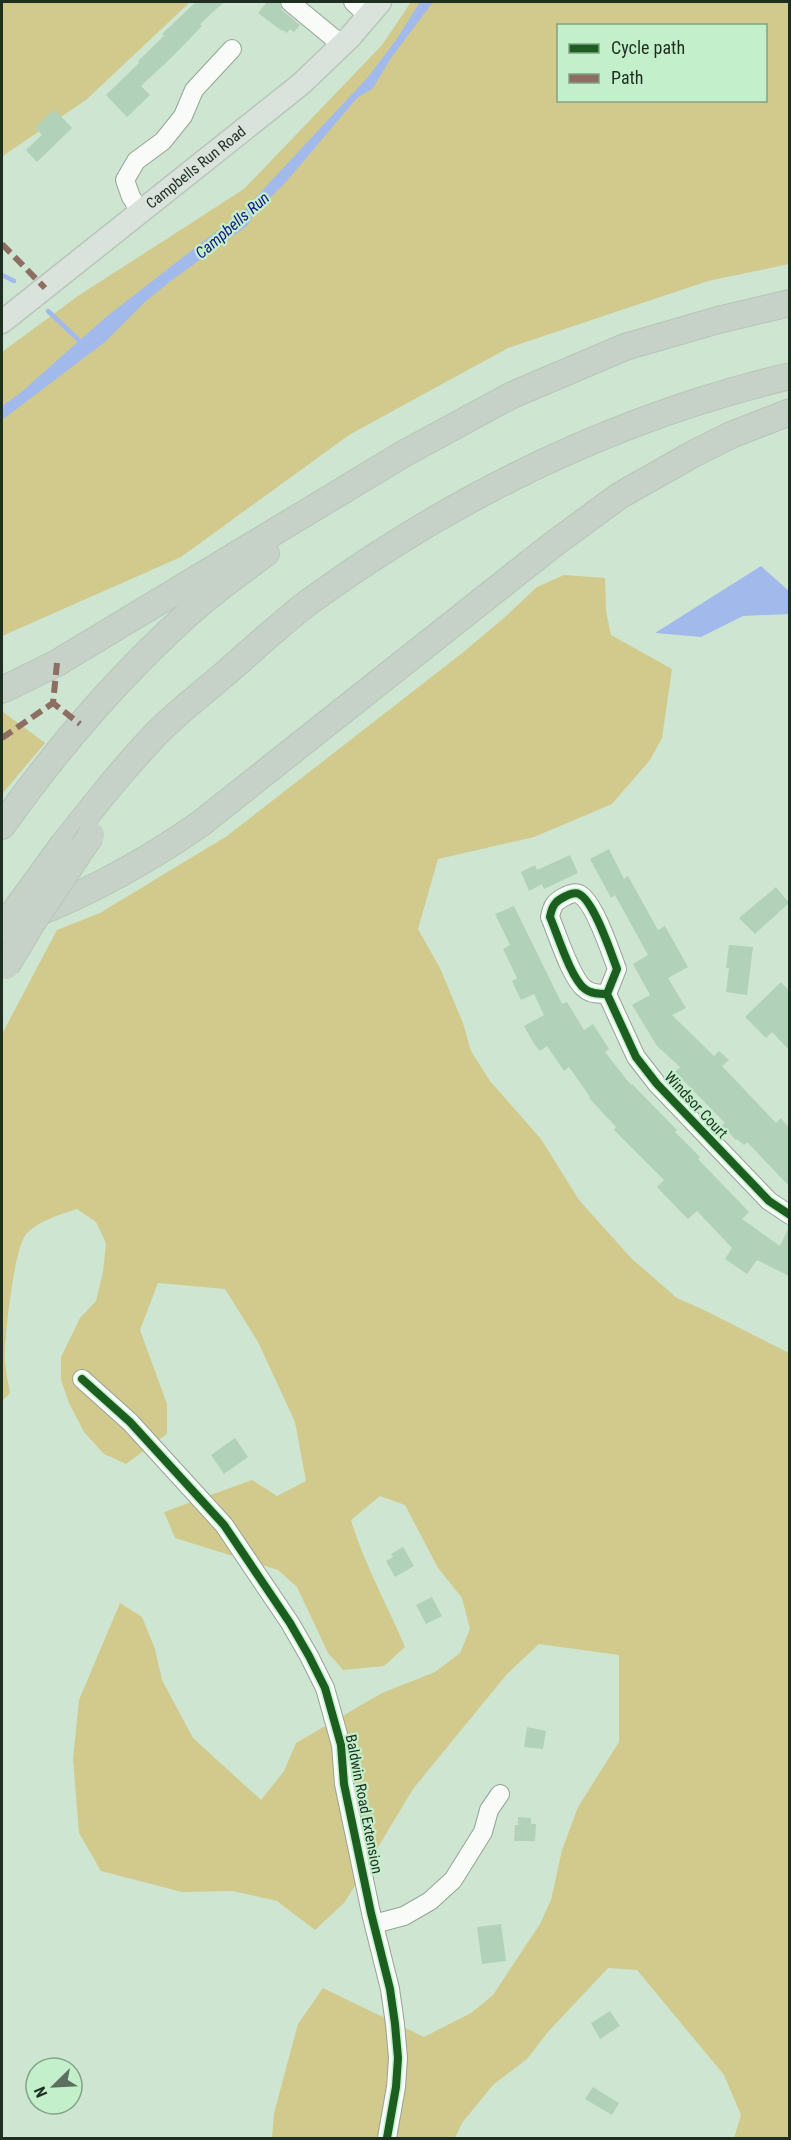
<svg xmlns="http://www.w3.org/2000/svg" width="791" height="2140" viewBox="0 0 791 2140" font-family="'Roboto Condensed',sans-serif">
  <rect width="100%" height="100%" fill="#cee6d1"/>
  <g fill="#d1ca8c" fill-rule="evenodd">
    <path d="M2,2H190L86,100L4,155L2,160Z"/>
    <path d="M411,2H789V264L708,281L508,348L349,435L181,557L2,636V352L78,296L244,189L382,45ZM558,26H766V100H558Z"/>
    <path d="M564,575L605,578L606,611L611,635L672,669L662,738L650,760L612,804L534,837L438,859L418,929L440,968L463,1023L471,1051L490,1081L541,1139L579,1200L632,1259L677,1298L706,1311L789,1353V2138H734L741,2115L724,2075L637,1970L608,1968L547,2033L527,2059L493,2085L462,2123L455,2138H272L274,2113L298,2024L323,1988L424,2037L471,2013L493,1995L540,1924L551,1900L562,1850L578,1807L619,1742V1655L539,1644L507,1674L413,1789L345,1902L315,1930L277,1901L233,1891L182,1892L101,1871L79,1833L73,1759L79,1700L120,1603L142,1617L155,1649L162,1680L193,1738L261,1800L284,1771L296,1743L382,1693L435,1672L460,1653L470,1629L462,1598L438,1568L405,1505L380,1496L351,1520C364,1564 387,1604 405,1647L384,1666L343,1670L328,1653L297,1587L278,1570L175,1538L164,1512L252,1480L277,1496L306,1481L295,1422L258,1342L225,1289L158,1283L140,1330L167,1404V1434L126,1464L104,1454L84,1432L69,1403L61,1380V1357L80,1318L96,1301L103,1272L106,1243L96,1222L77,1209C59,1215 41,1220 27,1233C14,1245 4,1341 5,1361C6,1372 8,1383 10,1393L2,1401V1034L57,930L100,913L227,836L461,654L505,617L537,587Z"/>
    <path d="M2,711L45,743L2,794Z"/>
  </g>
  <g fill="#a2baeb">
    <path d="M420,2H433L391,58L373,88L357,98L286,182L254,214L248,225L172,280L146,301L105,342L2,420V406L19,394L106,317L245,209L368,77L396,40Z"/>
    <path d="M761,566L789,591V614L743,616L701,637L655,633Z"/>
  </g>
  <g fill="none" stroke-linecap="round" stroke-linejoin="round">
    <g stroke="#a2baeb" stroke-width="4.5">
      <path d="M2,275L14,281"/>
      <path d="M48,311L83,344"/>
    </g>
  </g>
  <g fill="#b1d1b8">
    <path d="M196,2H224L200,24L202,26L173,56L141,86L150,95L127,117L106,95L139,63L138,61L164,36L162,34Z"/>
    <path d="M267,2H279L282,10L300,25L294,32L290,29L287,33L283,30L282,31L258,13Z"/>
    <path d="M54,109L72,128L37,162L26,150L42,135L35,128Z"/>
    <path d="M609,849L624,879L628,876L658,930L665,926L688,967L668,978L686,1008L672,1015L714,1056L719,1051L729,1060L722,1066L776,1123L781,1118L789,1128V1186L747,1142L744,1145L737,1139L736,1140L722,1125L725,1123L675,1072L680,1067L657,1046L632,1005L650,995L633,964L648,955L615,895L611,898L590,859Z"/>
    <path d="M570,855L578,873L544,889L542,884L529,891L521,872L535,865L537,870Z"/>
    <path d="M776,887L789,903L755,934L739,918Z"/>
    <path d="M514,906L562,1004L567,1002L584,1030L593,1024L609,1049L605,1052L631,1085L632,1084L677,1130L675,1132L700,1157L698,1159L749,1212L742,1219L780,1246L789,1227V1276L757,1260L747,1274L725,1259L732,1248L697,1211L688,1219L677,1208L657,1187L664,1180L614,1130L616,1127L589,1098L590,1097L569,1067L564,1071L547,1046L540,1051L534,1044L524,1026L544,1015L534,994L521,1000L512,981L517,978L503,949L510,945L495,914Z"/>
    <path d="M729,945L753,947L747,995L726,992L729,968H726Z"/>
    <path d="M781,982L789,991V1050L772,1032L766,1038L745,1017Z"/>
    <path d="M235,1438L248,1457L224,1474L211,1455Z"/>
    <path d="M403,1547L414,1566L395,1577L386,1561L393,1557L391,1554Z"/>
    <path d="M432,1597L442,1616L426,1624L416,1605Z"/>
    <path d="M527,1727L546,1731L543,1749L524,1747Z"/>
    <path d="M518,1817L531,1818V1824H536L535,1841H514L515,1825H518Z"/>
    <path d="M501,1924L506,1961L482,1964L477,1927Z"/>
    <path d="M610,2011L620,2026L600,2039L591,2023Z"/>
    <path d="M593,2087L619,2103L612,2115L585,2099Z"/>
  </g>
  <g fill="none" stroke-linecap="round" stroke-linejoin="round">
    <g stroke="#93a596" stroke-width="20">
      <g id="minor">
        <path d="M290,2L342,45"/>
        <path d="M353,2L368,16"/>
        <path d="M141,212L131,197L125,180L136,161L163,141L183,116L194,90L232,49"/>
        <path d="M607,994C600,994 591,994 585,989C571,979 557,933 550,917C552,906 555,901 566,896C570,894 575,892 579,894C594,901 611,953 617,969L607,994L636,1057L657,1084L769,1201L790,1215"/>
        <path d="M82,1379L130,1422L224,1525L290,1623L309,1656L325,1688L341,1745L344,1784L371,1913L390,1989L395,2024L398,2058L396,2087L387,2138"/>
        <path d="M374,1924L404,1916L430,1901L453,1880L483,1832L489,1810L500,1794"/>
      </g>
    </g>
    <g stroke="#b8c5ba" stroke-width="25">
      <g id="major">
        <path id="s1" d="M2,322L301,84L350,37L380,2"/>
      </g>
    </g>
    <g stroke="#b8c5ba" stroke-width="28">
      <g id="highway">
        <path d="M2,690L57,663L405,453L512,395L625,347L718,320L790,303"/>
        <path d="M2,826C56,750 117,678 187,615C211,593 240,573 266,553"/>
        <path d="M62,846C93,807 124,767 159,731C180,710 204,692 227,672C255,648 283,621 313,599C457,495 617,417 790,376"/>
        <path d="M30,916C91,892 147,861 200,824L551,546L619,496L693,454L731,435L790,412"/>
      </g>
    </g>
    <use href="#minor" stroke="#f8fbf8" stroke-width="18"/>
    <use href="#major" stroke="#d9e2db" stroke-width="22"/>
    <use href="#highway" stroke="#c6d1c8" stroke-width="26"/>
    <g stroke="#b8c5ba" stroke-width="28" stroke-linecap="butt">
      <g id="highway-bridge">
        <path d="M2,929L62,846"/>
        <path d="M6,966L32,923L91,835"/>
      </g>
    </g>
    <use href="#highway-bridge" stroke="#c6d1c8" stroke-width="26"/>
    <g stroke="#8d6e63" stroke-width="6" stroke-dasharray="12 6" stroke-linecap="butt">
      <path d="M2,244L45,288"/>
      <path d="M57,663L53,703L80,724"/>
      <path d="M2,738L53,703"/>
    </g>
    <g stroke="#c3f0cb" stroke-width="11">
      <g id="cycleway">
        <path d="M607,994C600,994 591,994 585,989C571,979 557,933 550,917C552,906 555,901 566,896C570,894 575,892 579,894C594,901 611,953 617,969L607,994L636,1057L657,1084L769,1201L790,1215"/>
        <path d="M82,1379L130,1422L224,1525L290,1623L309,1656L325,1688L341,1745L344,1784L371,1913L390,1989L395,2024L398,2058L396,2087L387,2138"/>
      </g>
    </g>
    <use href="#cycleway" stroke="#1b5e20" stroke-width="8"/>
  </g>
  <g text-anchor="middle" stroke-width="4.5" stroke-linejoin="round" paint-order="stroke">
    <g font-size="15" fill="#1e2f21" stroke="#c3f0cb">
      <text dy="5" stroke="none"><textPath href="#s1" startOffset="248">Campbells Run Road</textPath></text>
      <text transform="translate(696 1105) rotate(47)" y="5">Windsor Court</text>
      <text transform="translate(364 1804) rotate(79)" y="5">Baldwin Road Extension</text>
    </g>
    <g font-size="16" font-style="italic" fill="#171387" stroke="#c3f0cb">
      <text transform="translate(232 225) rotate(-41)" y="6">Campbells Run</text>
    </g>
  </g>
  <rect width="791" height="2140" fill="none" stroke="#1e2f21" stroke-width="6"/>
  <rect x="557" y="24" width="210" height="78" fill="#c3f0cb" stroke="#81a387" stroke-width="1.5"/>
  <rect x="569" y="44" width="30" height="9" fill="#1b5e20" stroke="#81a387" stroke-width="1.5"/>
  <text x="611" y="54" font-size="18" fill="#1e2f21">Cycle path</text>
  <rect x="569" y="74" width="30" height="9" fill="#8d6e63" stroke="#81a387" stroke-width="1.5"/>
  <text x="611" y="84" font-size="18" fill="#1e2f21">Path</text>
  <g transform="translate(54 2086) rotate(246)"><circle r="28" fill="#c3f0cb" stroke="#81a387" stroke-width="1.5"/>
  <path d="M0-4.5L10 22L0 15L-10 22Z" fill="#5c6f5f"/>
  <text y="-9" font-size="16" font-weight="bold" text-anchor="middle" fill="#1e2f21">N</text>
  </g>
</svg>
